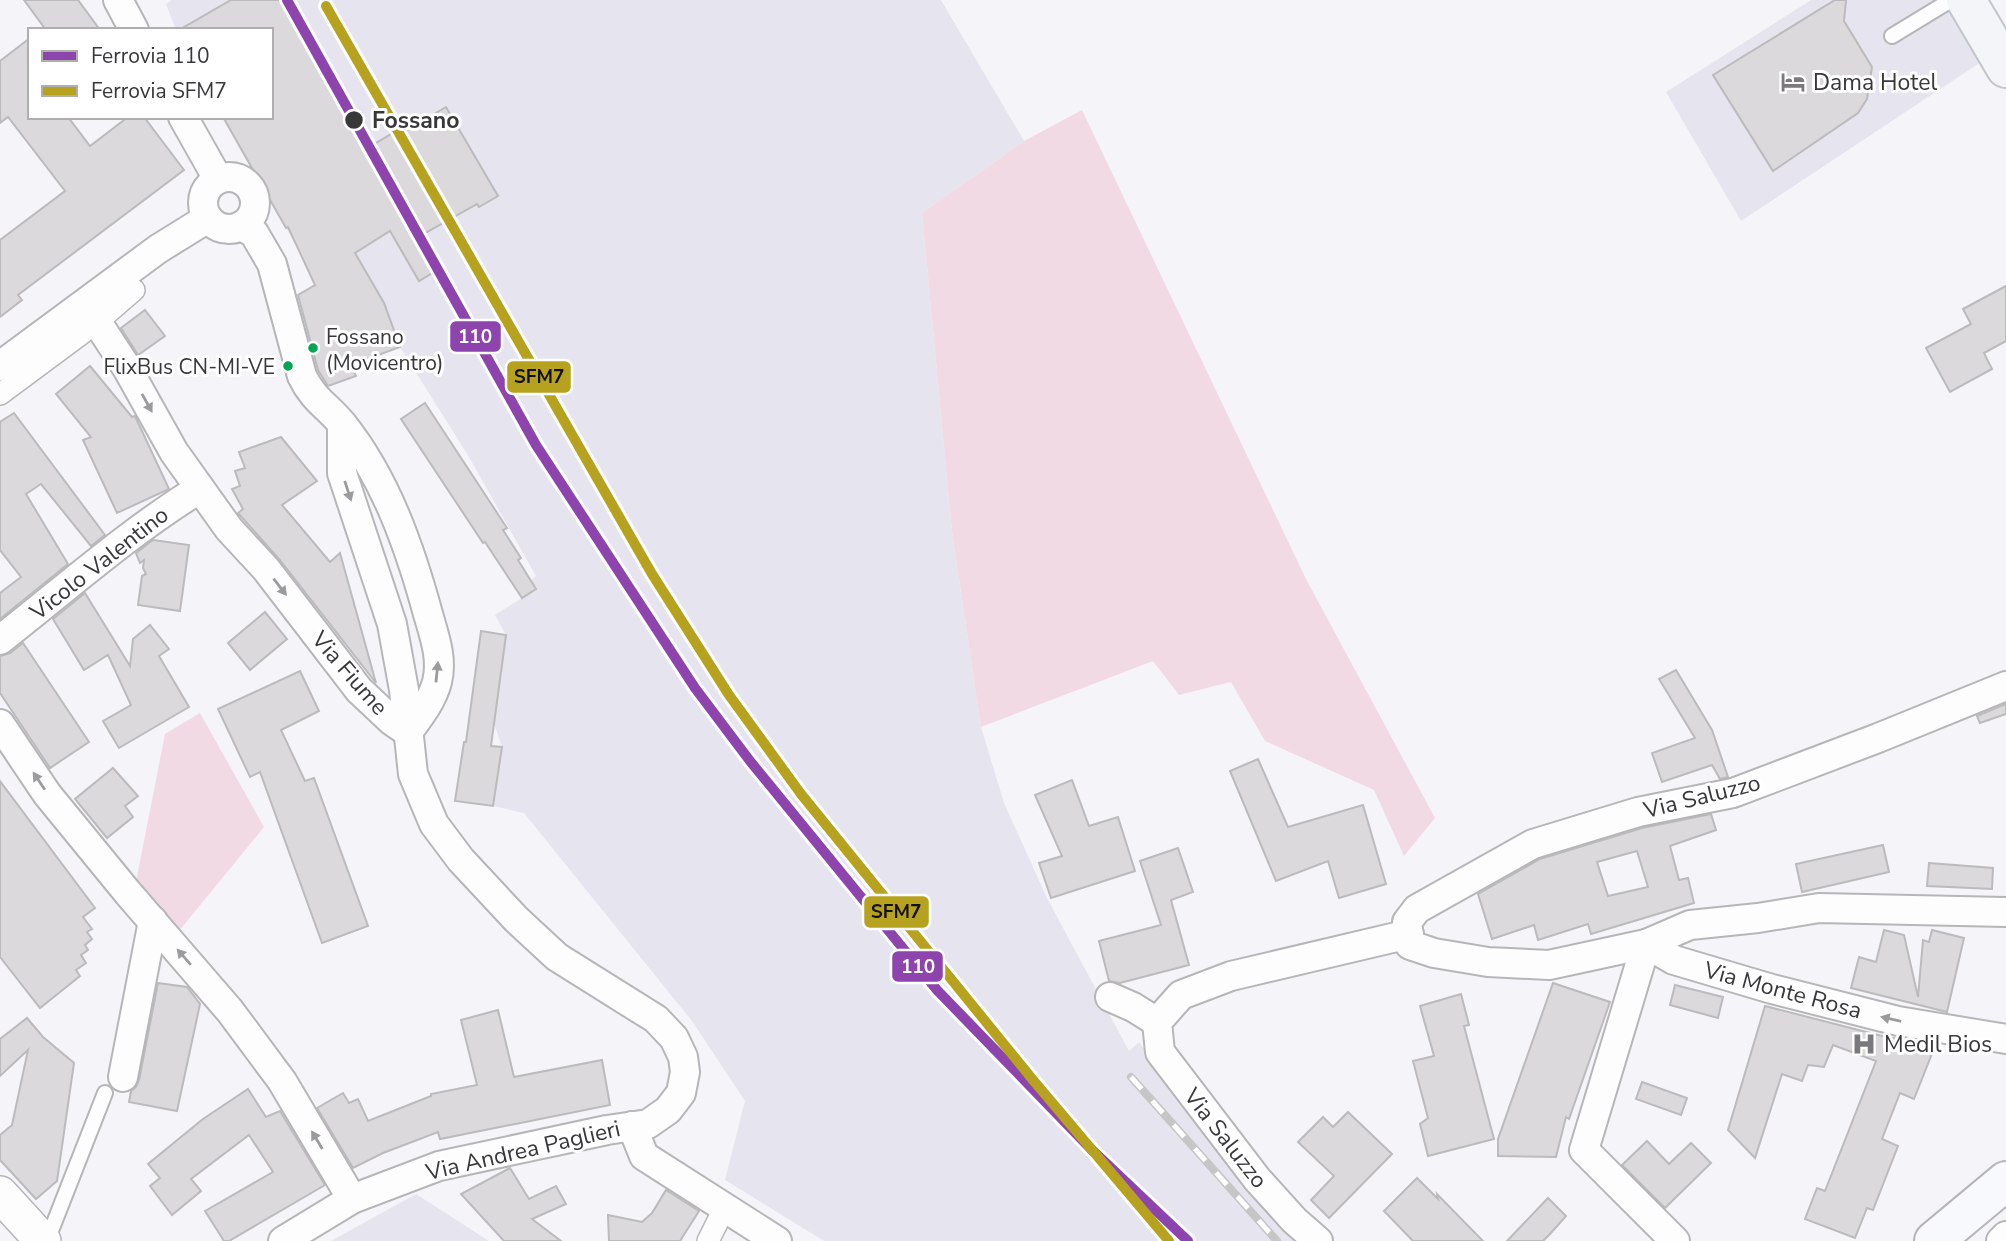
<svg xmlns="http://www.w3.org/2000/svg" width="2006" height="1241" viewBox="0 0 2006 1241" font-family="'Nunito Sans',sans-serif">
  <rect width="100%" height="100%" fill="#f5f4f9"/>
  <g fill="#e6e4ee">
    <path d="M172,0H941L1024,141L922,213L952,532L981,727L1004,803L1047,898L1129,1051L1139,1042L1226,1165L1294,1241H824L725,1180L745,1101L692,1021L524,813L493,806L502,747L494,723L506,635L495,615L536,589L531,580L536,576L469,457L400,347L384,303L345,236L303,258L223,117H271V30H176L166,4Z"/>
    <path d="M1811,0H1945L1984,60L1741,221L1666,92Z"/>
    <path d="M416,1194L489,1241H331Z"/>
  </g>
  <g fill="#f2dae5">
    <path d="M1082,110L1306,579L1435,818L1404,856L1374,790L1265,741L1231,682L1179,695L1153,661L981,727L952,532L922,213L1024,141Z"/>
    <path d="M200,713L264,827L179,931L136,882L165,734Z"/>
  </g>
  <g fill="#dbd9dc" stroke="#bbbabc" stroke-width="2" fill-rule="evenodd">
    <path d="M24,0H78L100,30H46Z"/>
    <path d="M231,0H279L364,150L403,127L405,131L446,107L498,196L479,207L477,204L415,239L434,272L419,281L390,231L355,253L384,303L400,347L351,365L356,376L328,386L318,370L298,295L315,285L288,227L286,228L223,117H271V30H179Z"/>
    <path d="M1835,0H1846L1844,21L1872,67L1867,99L1858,113L1773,171L1713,75Z"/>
    <path d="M30,38V117H68L90,146L128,117H144L184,170L18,295L22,300L0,317V240L65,191L8,117L0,123V61Z"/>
    <path d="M2006,286V341L1984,353L1992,369L1950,392L1926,348L1971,324L1963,309Z"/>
    <path d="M145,310L165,336L138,355L121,328Z"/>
    <path d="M90,366L132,417L135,416L169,489L117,513L83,440L91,437L56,394Z"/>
    <path d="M425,403L507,528L503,530L521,558L518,560L536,589L522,598L485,542L483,543L401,419Z"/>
    <path d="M14,413L105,535L91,546L41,484L26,494L68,564L0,619V593L21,577L0,550V422Z"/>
    <path d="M281,437L317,481L282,505L330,562L340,553L376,683L279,559L238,513L243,509L232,489L240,486L235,471L245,468L239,452Z"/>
    <path d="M153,540L189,545L180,611L138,605L142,576L146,574L143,568L144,560L140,563L136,553Z"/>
    <path d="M85,593L130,666L133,639L150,625L169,649L159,656L189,707L119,748L103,721L131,705L108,655L84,670L53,619Z"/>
    <path d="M265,612L287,639L250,670L228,643Z"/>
    <path d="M481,631L506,635L491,746L502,747L493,806L455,801L464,742H466Z"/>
    <path d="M23,643L89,742L50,768L0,693V656L10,653Z"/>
    <path d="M1676,670L1712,730L1728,777L1720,779L1712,765L1662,782L1652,753L1695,738L1659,679Z"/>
    <path d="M300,671L319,711L281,730L305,781L314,778L368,926L322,943L260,772L250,777L218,709Z"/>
    <path d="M2006,704V714L1980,723L1977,716Z"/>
    <path d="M1258,759L1288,827L1363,805L1386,884L1339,898L1328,861L1276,881L1230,771Z"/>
    <path d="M113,768L138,796L125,806L133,817L107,838L75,799Z"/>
    <path d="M1072,780L1089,826L1118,817L1135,871L1051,898L1039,863L1062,856L1035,795Z"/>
    <path d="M0,781L95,908L83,917L92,929L87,932L92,939L85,945L88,950L81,955L86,963L76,970L80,976L40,1008L0,957Z"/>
    <path d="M1711,814L1716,830L1670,846L1679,880L1688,878L1694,903L1591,934L1588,924L1538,940L1534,925L1492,939L1478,894L1540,859L1642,828ZM1637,851L1648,887L1608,896L1597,862Z"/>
    <path d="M1883,845L1889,872L1802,892L1796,864Z"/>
    <path d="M1178,848L1193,892L1171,900L1189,965L1120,983L1109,981L1099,941L1161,925L1140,861Z"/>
    <path d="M1929,863L1993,868L1992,889L1927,886Z"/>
    <path d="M1884,930L1904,935L1918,997L1923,940L1929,942L1932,930L1964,938L1947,1012L1851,988L1859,957L1876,962Z"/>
    <path d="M158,983L187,987L200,1004L177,1111L129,1102L131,1091L136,1087L139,1080Z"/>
    <path d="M1553,983L1610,1002L1569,1119L1566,1117L1556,1157L1498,1156V1139Z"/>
    <path d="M1675,985L1723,997L1718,1018L1670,1005Z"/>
    <path d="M1461,994L1469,1025L1464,1026L1494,1139L1428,1156L1420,1124L1428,1118L1413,1061L1434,1056L1420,1006Z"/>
    <path d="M1765,1006L1886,1037L1926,1043L1935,1046L1914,1099L1900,1093L1882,1139L1898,1146L1873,1210L1867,1208L1855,1238L1805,1219L1817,1188L1825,1191L1876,1061L1833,1045L1824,1067L1808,1065L1802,1081L1782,1074L1755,1158L1728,1130Z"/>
    <path d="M498,1010L514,1077L602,1060L610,1105L440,1139L438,1132L383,1153L353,1168L317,1108L343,1093L349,1103L358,1099L368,1121L431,1096V1094L477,1085L461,1020Z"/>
    <path d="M27,1018L43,1037L74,1063L57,1181L36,1199L0,1160V1135L12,1125L28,1050L0,1076V1039Z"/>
    <path d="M1642,1082L1687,1098L1681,1115L1636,1099Z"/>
    <path d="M248,1089L266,1117L280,1111L325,1185L229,1241H224L205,1211L273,1172L249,1135L191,1179L201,1191L172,1215L150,1186L160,1178L148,1164L203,1119Z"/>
    <path d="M1348,1112L1392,1154L1329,1218L1311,1200L1334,1176L1298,1142L1323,1117L1333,1127Z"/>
    <path d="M1647,1141L1669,1164L1691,1143L1711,1163L1665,1208L1622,1165Z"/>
    <path d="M510,1168L529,1199L556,1186L566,1204L532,1219L561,1241H504L461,1194Z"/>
    <path d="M1417,1178L1438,1199L1437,1194L1483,1241H1413L1384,1211Z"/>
    <path d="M666,1190L699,1211L680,1241H609L608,1215L642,1222L652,1213Z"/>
    <path d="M1548,1198L1566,1216L1550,1234L1543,1241H1507Z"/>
  </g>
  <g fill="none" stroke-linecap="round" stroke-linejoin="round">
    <g stroke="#b6b6b9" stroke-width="18">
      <g id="service">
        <path d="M1892,36L1951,0"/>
        <path d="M47,1241L105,1093"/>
      </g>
    </g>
    <g stroke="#b6b6b9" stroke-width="24">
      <g id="pedestrian">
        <path d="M0,394L97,322L134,290"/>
        <path d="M708,1241L725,1207"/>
      </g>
    </g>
    <g stroke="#b6b6b9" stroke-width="32">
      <g id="minor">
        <path d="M118,0L134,30"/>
        <path d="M183,117L218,179"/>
        <circle cx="229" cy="203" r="26"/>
        <path d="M241,226L254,233L272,264L302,376C314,401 328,406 343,425C386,479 410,548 428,614C434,635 443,659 437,682C432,701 419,717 408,732"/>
        <path d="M80,308L97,322L127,368L174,452L229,529L266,569L359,690L392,721L408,732"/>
        <path d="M0,366L158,249L208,218"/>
        <path d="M0,640C65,589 128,533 199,489"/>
        <path d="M2006,686L1878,738L1733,793L1638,812L1533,844L1417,909L1407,922L1410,945L1434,953L1488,962L1549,965L1646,944L1690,925L1758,918L1819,908L2006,912"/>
        <path d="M0,724L47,794L128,893L230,1011L282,1081L352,1199"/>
        <path d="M1110,997L1133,1007L1157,1022"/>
        <path d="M123,1077L153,921"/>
        <path d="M632,1126L644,1156L777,1241"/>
        <path d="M283,1241L352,1199L439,1166L607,1130L648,1124L668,1110L681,1093L685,1072L683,1057L674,1038L656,1019L557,957L516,919L461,860L434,824L413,774L404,690L392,624L342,473V424"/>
        <path d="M1318,1241L1294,1220L1257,1179L1160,1052L1157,1022L1181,995L1231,976L1409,934"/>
        <path d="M1675,1241L1584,1150L1646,944L1674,960L1772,989L1898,1021L2006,1039"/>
        <path d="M2001,1241L2006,1236"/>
      </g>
    </g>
    <g stroke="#b6b6b9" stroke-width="38">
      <path id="tertiary" d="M0,1194L43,1241"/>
    </g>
    <g stroke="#b6b6b9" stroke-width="42">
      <path id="secondary" d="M1934,1241L2006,1181"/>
    </g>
    <g stroke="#c2c5cc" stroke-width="42">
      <path id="primary" d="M1966,0L2006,68"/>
    </g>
    <use href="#service" stroke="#fefdfe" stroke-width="14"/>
    <use href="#pedestrian" stroke="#fefdfe" stroke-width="21"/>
    <use href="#minor" stroke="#fefdfe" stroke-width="28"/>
    <use href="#tertiary" stroke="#fefdfe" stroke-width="35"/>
    <use href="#secondary" stroke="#f8f9fc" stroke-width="38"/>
    <use href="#primary" stroke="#f3f5f8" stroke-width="38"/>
    <g stroke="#c6c6c7" stroke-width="8">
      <path id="rail" d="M1131,1077L1277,1241"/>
    </g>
    <use href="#rail" stroke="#fff" stroke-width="5" stroke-dasharray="16" stroke-linecap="butt"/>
    <g stroke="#fff" stroke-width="16">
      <path id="rail-1" d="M287,0L536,445L695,688L750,761L937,990L1091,1149L1188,1241"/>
    </g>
    <g stroke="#fff" stroke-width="16">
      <path id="rail-2" d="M326,6L652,574L729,695L801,794L1033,1080L1169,1241"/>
    </g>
    <use href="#rail-1" stroke="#8e44ad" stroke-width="10"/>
    <use href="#rail-2" stroke="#b7a220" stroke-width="10"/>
  </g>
  <defs><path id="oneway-solid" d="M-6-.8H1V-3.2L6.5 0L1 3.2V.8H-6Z" transform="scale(1.75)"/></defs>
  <g fill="#9b9a9c">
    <use href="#oneway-solid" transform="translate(147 403) rotate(61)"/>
    <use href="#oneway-solid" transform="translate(348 491) rotate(72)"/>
    <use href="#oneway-solid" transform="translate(280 587) rotate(52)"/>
    <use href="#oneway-solid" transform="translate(437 672) rotate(-84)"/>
    <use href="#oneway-solid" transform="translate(39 781) rotate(-124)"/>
    <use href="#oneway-solid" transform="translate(184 957) rotate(-131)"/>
    <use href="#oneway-solid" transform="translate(1891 1019) rotate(-167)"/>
    <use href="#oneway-solid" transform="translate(317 1140) rotate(-121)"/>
  </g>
  <defs>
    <g id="hotel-bare" transform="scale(1.89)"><path d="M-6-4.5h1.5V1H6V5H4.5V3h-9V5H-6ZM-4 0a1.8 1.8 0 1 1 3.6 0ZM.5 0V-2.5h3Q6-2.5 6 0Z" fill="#7a797d" stroke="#fff" stroke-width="2.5" paint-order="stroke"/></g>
    <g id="hospital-bare" transform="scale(1.89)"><path d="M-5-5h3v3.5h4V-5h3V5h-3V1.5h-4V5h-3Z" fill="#7a797d" stroke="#fff" stroke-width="2.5" paint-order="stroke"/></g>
  </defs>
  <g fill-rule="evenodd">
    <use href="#hotel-bare" x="1793" y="82"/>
    <use href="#hospital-bare" x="1864" y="1044"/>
  </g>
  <circle fill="#38373a" stroke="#fff" stroke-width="2.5" cx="354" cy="120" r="10"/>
  <g fill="#00a651" stroke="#fff" stroke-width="2.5">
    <circle cx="313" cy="348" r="6"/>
    <circle cx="288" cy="366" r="6"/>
  </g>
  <g text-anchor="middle" stroke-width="6" stroke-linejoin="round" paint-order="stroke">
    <g font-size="21" fill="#38373a" stroke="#fff" text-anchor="start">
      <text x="326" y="344">Fossano<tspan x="326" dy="26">(Movicentro)</tspan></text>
      <text x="275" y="374" text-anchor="end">FlixBus CN-MI-VE</text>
    </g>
    <g font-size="23" fill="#38373a" stroke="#fff" text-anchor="start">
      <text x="1813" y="90">Dama Hotel</text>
      <text x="1884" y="1052">Medil Bios</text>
    </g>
    <g font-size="23" font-weight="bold" fill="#38373a" stroke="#fff" text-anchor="start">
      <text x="372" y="128">Fossano</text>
    </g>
    <g font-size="23" fill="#38373a" stroke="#fff">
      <text transform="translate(99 563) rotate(-38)" y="8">Vicolo Valentino</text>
      <text transform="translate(350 673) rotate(49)" y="8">Via Fiume</text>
      <text transform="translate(1702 796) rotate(-14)" y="8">Via Saluzzo</text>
      <text transform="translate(1783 990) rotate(15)" y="8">Via Monte Rosa</text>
      <text transform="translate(1226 1138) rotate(52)" y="8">Via Saluzzo</text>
      <text transform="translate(523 1150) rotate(-13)" y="8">Via Andrea Paglieri</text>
    </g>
  </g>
  <g stroke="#fff" stroke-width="2.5">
    <rect x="449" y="320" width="53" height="33" rx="7" fill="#8e44ad"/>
    <rect x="506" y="360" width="66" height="34" rx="7" fill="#b7a220"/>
    <rect x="863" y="895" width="67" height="34" rx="7" fill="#b7a220"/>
    <rect x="891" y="950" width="53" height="33" rx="7" fill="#8e44ad"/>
  </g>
  <g font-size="19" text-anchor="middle" font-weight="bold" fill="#fff">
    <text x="475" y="343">110</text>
    <text x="918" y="973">110</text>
  </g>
  <g font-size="19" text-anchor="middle" font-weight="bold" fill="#111">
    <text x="539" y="383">SFM7</text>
    <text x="896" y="918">SFM7</text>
  </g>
  <rect x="28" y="28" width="245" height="91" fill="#ffffff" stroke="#afafb0" stroke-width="2"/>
  <rect x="42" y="51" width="35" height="10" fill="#8e44ad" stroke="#afafb0" stroke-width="2"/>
  <text x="91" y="63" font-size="21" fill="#38373a">Ferrovia 110</text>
  <rect x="42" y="86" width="35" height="10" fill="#b7a220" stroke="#afafb0" stroke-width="2"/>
  <text x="91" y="98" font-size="21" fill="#38373a">Ferrovia SFM7</text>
</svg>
